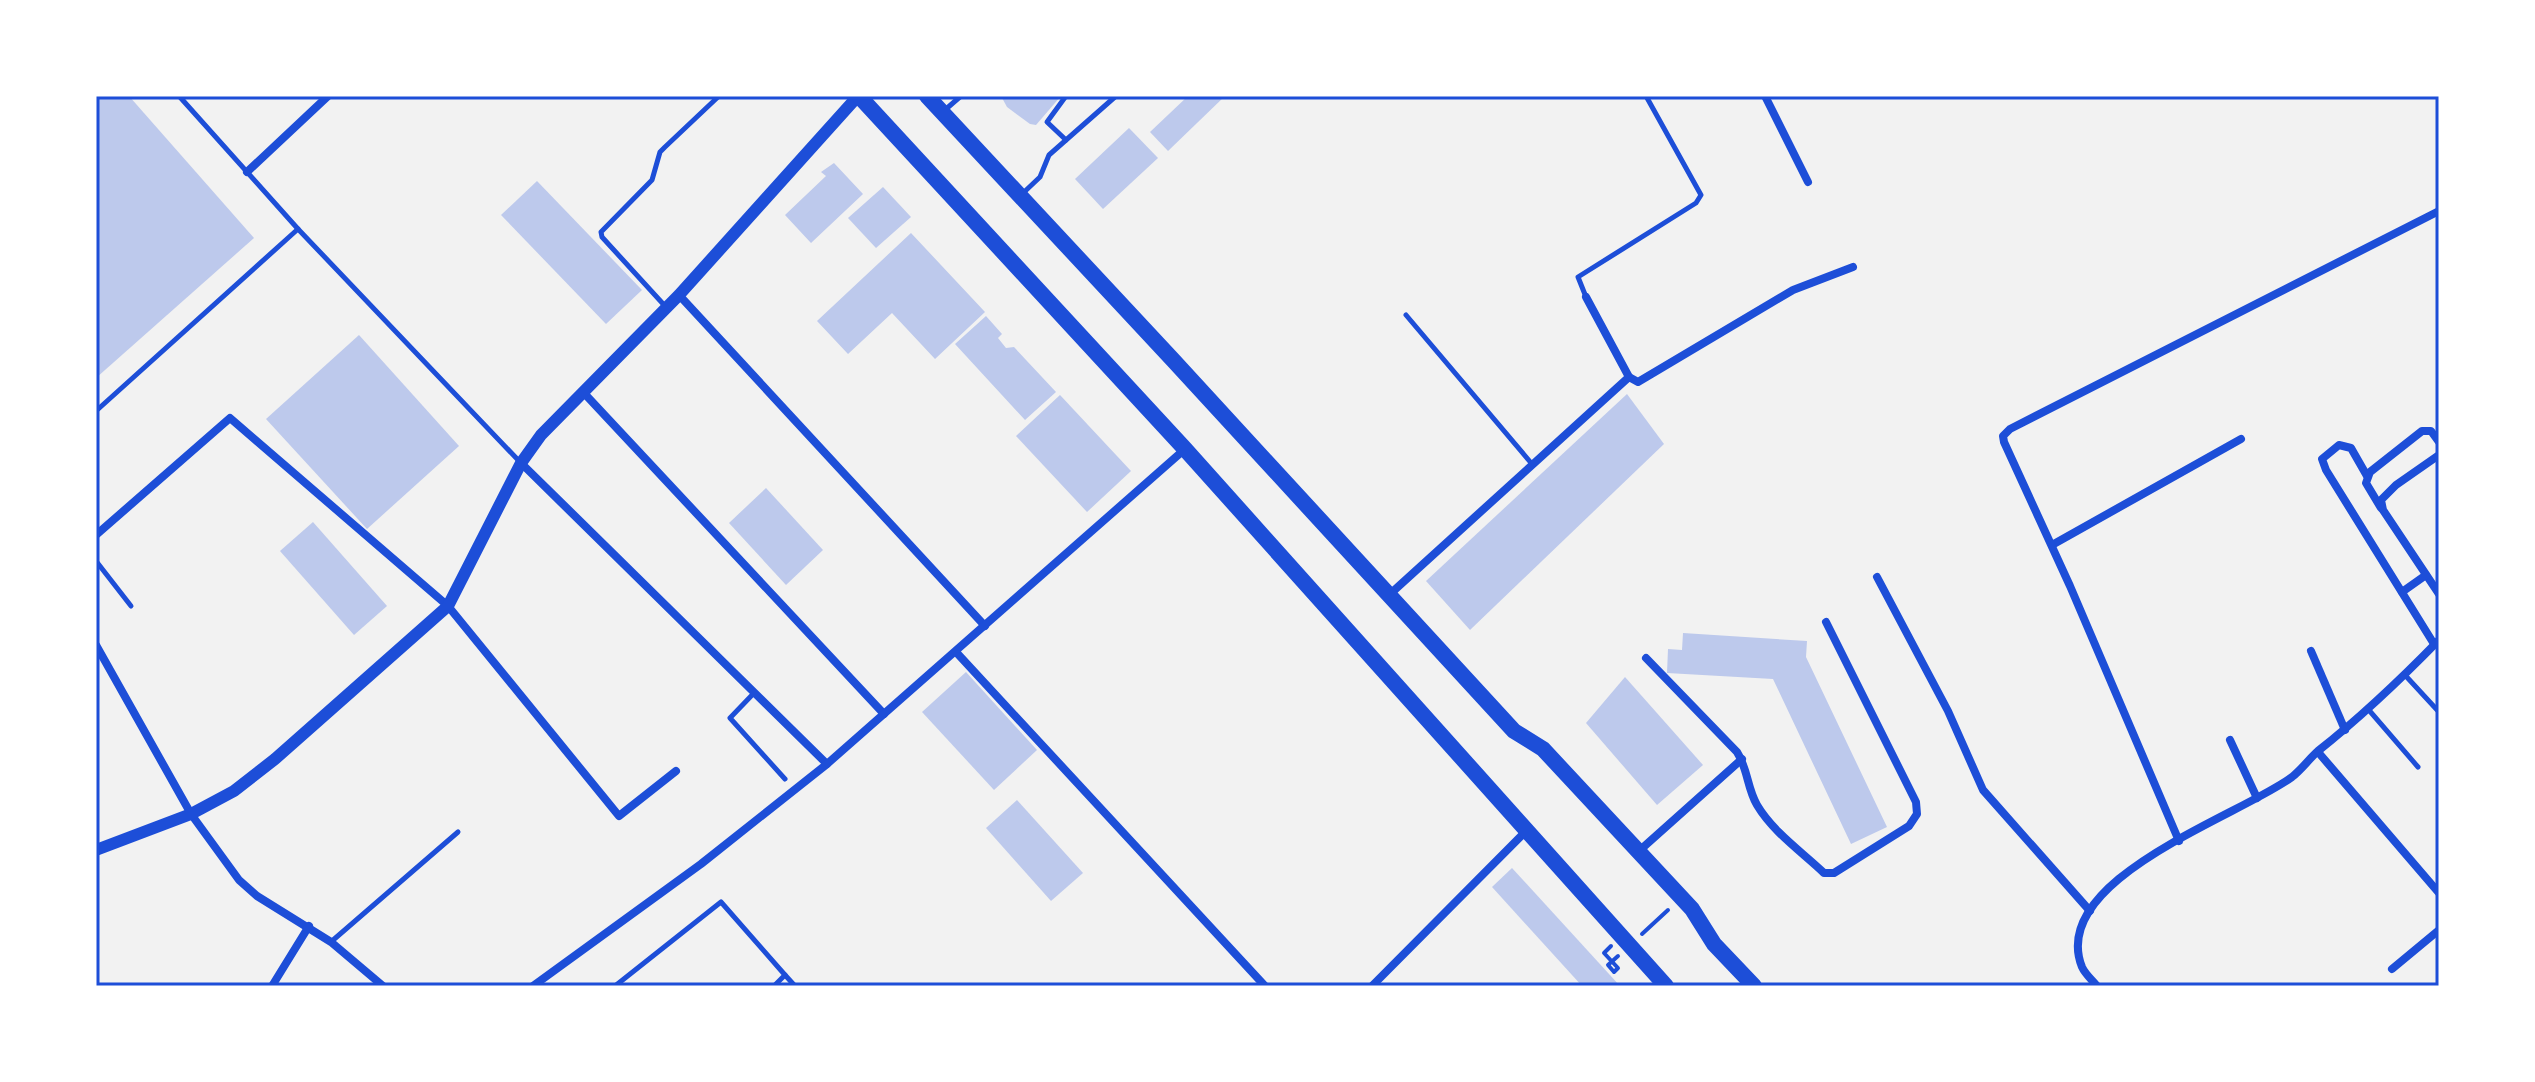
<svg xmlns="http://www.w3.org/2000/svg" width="2535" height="1082" viewBox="0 0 2535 1082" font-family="'Fira Sans Condensed',sans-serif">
  <rect width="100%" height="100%" fill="#f2f2f2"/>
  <g fill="#bdc9ec">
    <path d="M96,96H129L254,238L96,378Z"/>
    <path d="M1001,96H1061L1036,125L1030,124L1007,107Z"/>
    <path d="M1188,96H1225L1168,151L1150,132Z"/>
    <path d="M1129,128L1158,158L1103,209L1075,179Z"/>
    <path d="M834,163L863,194L811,243L785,215L826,176L821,172Z"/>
    <path d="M537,181L642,290L606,324L501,215Z"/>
    <path d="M883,187L911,217L876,248L848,218Z"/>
    <path d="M911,233L985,312L935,359L892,313L848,354L817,321Z"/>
    <path d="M986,316L1002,334L998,338L1006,348L1014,347L1056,392L1025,420L955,344Z"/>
    <path d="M359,335L459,446L367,529L266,419Z"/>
    <path d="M1627,394L1664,444L1470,630L1426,581Z"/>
    <path d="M1060,395L1131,471L1087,512L1016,436Z"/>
    <path d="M766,488L823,550L786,585L729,523Z"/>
    <path d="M313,522L387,606L354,635L280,551Z"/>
    <path d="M1683,633L1807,641L1806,657L1887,827L1851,844L1773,679L1667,673L1668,649L1682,650Z"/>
    <path d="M966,672L1037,750L994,790L922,712Z"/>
    <path d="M1625,677L1703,765L1657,805L1586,723Z"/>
    <path d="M1017,800L1083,873L1051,901L986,828Z"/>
    <path d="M1512,868L1620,986H1582L1492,887Z"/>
  </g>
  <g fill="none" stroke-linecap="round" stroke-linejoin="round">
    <g stroke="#1d4ed8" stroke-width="4">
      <path d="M1642,934L1668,910"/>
      <path d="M1611,946L1604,953L1618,968L1614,972L1608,965L1618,956"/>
    </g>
    <g stroke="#1d4ed8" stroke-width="5">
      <path d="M179,96L298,229L520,462"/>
      <path d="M946,109L961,96"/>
      <path d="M1066,140L1047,122L1066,96"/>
      <path d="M1021,195L1040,177L1049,155L1116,96"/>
      <path d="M1586,297L1578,277L1696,203L1701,195L1646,96"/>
      <path d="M665,306L602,237L601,232L652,180L660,152L665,147L719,96"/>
      <path d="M1406,315L1532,464"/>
      <path d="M96,411L298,229"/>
      <path d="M96,561L131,606"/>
      <path d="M2404,674L2439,712"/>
      <path d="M754,693L730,718L785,779"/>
      <path d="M2368,709L2418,767"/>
      <path d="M332,941L458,832"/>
      <path d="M785,975L795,986"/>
      <path d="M615,986L721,902L785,975L774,986"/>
    </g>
    <g stroke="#1d4ed8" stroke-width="8">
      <path d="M1765,96L1808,182"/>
      <path d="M247,172L328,96"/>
      <path d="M679,295L985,626"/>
      <path d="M1586,297L1629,377"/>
      <path d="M583,392L884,714"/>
      <path d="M2439,455L2396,485L2381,500L2383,510L2439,594"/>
      <path d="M521,463L827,764"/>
      <path d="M2367,476L2351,448L2339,445L2322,459L2326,470L2434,644"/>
      <path d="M2381,508L2366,483L2370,472L2422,431H2431L2439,442"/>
      <path d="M96,535L230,418L448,606L619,816L676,771"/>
      <path d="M2052,545L2241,439"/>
      <path d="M1877,577L1948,711L1983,790L2090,911"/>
      <path d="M2402,592L2426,575"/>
      <path d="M1389,595L1629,377L1638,382L1793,290L1853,267"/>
      <path d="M96,645L191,814L239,880L257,896L331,942L383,986"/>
      <path d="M2311,651L2345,730"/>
      <path d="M956,652L1265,986"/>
      <path d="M1646,658L1737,752C1748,769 1747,788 1757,805C1773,832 1802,852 1824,873H1834L1909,826L1917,814L1916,802L1826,622"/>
      <path d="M2230,740L2257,798"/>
      <path d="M2318,752L2439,893"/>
      <path d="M2179,841L2070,586L2004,442L2003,436L2010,429L2439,211"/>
      <path d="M1639,851L1742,759"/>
      <path d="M2392,969L2439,930"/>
      <path d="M272,986L309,926"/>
      <path d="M533,986L701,864L827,764L1185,449"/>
      <path d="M1372,986L1526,831"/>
      <path d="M2097,986C2093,981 2085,974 2082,967C2047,879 2240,816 2292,777C2302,769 2309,759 2318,751C2361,717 2401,679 2439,640"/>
    </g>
    <path stroke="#1d4ed8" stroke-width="12" d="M96,850L191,814L234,791L275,759L448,606L521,463L541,435L679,295L858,96"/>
    <g stroke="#1d4ed8" stroke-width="16">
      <path d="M859,96L1185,449L1666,986"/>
      <path d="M927,96L1173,360L1514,731L1543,749L1692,909L1714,944L1754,986"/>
    </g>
  </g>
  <rect width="2535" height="1082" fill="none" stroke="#ffffff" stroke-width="196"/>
  <rect x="98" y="98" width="2339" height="886" fill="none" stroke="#1d4ed8" stroke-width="3"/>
</svg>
